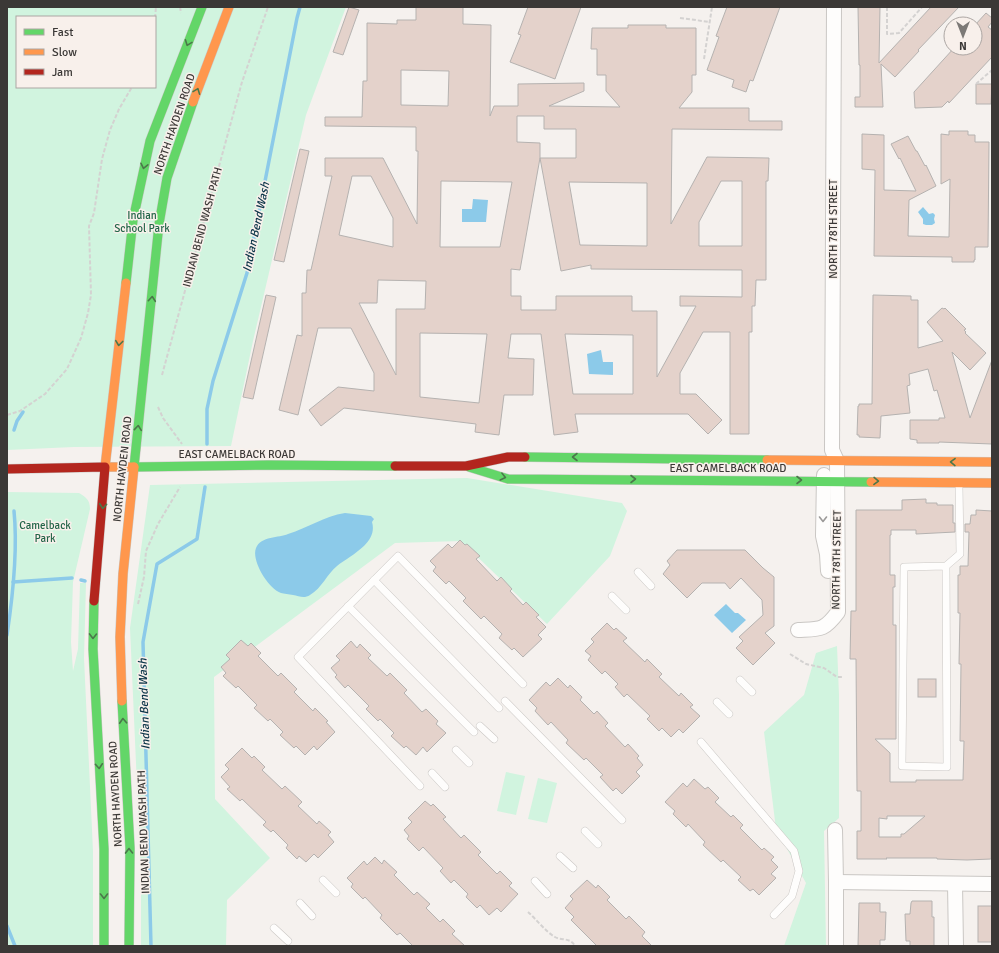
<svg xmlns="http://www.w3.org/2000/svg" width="999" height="953" viewBox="0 0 999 953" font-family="Signika,sans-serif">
  <rect width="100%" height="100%" fill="#f5f1ee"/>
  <g fill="#d1f4df" fill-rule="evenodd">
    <path d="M7,7H346L306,115L253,341L231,446L74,447L7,450ZM17,17H155V87H17Z"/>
    <path d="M467,478L622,503L627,511L610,556L547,624L461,541L395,543L214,677L215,799L270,858L227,900L226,946H141V876L130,628L150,485Z"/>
    <path d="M7,492L79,493C86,497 90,500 90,509L73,582L71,642L73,671L78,649L80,583H86L84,658L93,851V946H7Z"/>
    <path d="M837,646L839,695V818L824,831L826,946H784L806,883L776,829L764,732L804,695L816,653Z"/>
    <path d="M506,772L525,776L516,815L497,811Z"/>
    <path d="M538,778L557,783L547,823L528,819Z"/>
  </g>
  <g fill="#8ccae9">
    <path d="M473,199L488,200L486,222H462V209H472Z"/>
    <path d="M923,207L929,214L933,213L935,215L934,219L935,223L932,225H926L923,224V219L918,212Z"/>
    <path d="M601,350L603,362H613V375L589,374L587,354Z"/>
    <path d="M345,513L371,516L374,519L372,522C377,539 360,550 347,559C344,561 340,563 337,566C327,574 322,588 310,595C304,599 299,596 293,595C289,594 284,594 281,593C268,589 251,560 256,548C261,536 279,538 288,534C308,528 324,516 345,513Z"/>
    <path d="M726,604L735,613H738L746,620L732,633L714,615Z"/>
  </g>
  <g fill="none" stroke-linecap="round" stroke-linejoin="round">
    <g stroke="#8ccae9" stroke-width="3.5">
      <path d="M14,430L17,421L23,412"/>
      <path d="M207,444V409L213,381L247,273L297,18L300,7"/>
      <path d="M81,580L85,581"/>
      <path d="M13,582L72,578"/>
      <path d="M7,635C13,595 18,551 14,511"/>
      <path d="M7,926L15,946"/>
      <path d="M151,946L143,642L157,564L197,539L205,487"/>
    </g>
  </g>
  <g fill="#e4d2cb" stroke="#b5b2b0" fill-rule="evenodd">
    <path d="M349,7L359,10L343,55L333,52Z"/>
    <path d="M416,7H463V24L491,25L490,116L494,106H518V84L584,83V91L549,106L620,107L606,91V75H597V49H591L592,28H628V25H666V28H696V75H692V92L679,108H749V121H782V130L672,129L671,224L707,157L769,158L768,181H766V280H756L755,306H752V332H749V434H730V332H703L680,373V394H696L722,420L708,434L688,414H575L578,432L554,435L541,334H511L508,358L534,359L533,395H504L499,435L475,432L476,424L344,408L321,426L309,410L338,387L374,391V373L351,328H318L298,415L279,410L297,335L302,336V293H306L307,270H311L332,176H325V158H383L417,224L418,151H416V127L325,126V117H362L363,81H367V23L397,24V20H416ZM401,70L449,71L448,106L401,105ZM517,116H544V129H576V158H540L561,271L591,265V269L742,270V297L680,296V306H696L657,377V311H632V296H556V310H521V296H511V269L520,270L540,158V143L517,142ZM352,176H371L393,218V247L339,235ZM441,181L512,182L500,247H440ZM721,181H742V246H699V222ZM569,182L647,183V246L580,245ZM378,280L426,281L425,309H396V375L359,303H377ZM420,333L487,334L479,403L420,397ZM565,334L633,335V394H573Z"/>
    <path d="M528,7H581L555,79L510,62L521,35L518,34Z"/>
    <path d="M727,7H780L753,81L750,80L746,92L732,87L734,80L707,70L719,37L716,36Z"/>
    <path d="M858,7H880L879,63L931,7H959L918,50L919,51L895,77L881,64L883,107H855V97H860V65H859Z"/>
    <path d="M986,13L992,18V22L988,27L992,30V57L949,103L948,101L942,107L915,108L914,92L954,48H975V25Z"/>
    <path d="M976,84H992L991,104H976Z"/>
    <path d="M949,131H968V135H975V142H989L988,247H975V260H974V262H952V257L874,256L875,170L862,169V134L884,135V190L916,191L900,158L899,159L891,144L908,136L916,151H917L925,166L926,165L936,186L909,200L908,236L949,237L950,179L941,184V134L949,135Z"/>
    <path d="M300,149L309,151L284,262L274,260Z"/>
    <path d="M266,295L276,297L253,399L243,397Z"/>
    <path d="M873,295L911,296V300H918V348L943,341L927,322L942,308L944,309L945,308L966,329L964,330L966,332L965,333L986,353L970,370L952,352L970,418L992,360V444L939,442V443H917V440L910,439V420H939V418H945L937,390L934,391L928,369L909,374L910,385L907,386L910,413L881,416L880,438L859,437V435H857L858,406H859V404H872Z"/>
    <path d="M926,499V503H937V505H953V523H955V532L916,534V530H891V535H890V575H895V587H893V625H896V739H875L890,753V782H916V780H963L964,741H960L961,664H959L960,613H958V575H960V566H968L969,532H965V524H970L971,515H976V510L992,511L991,859L967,860L937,859V858H886L887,859H857V831H861V791H857L856,659H850L851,611H856V510H902V500ZM887,816H925L904,834H901V837H879V818L887,819Z"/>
    <path d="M460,540L465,545L467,544L480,556L476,559L497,581L501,577L512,589L510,591L523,605L526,602L539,615L536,617L546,627L538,635L542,639L523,657L514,648L512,650L499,638L502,634L484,616L481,619L463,601L466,598L449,581L446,584L433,571L436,567L430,561L448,544L452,548Z"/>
    <path d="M677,550H745L763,568L774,577V626L765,633L775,643L753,665L736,648L743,641L739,637L763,615L762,600L741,578L730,589L725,583H702L687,598L663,574L670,565L667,561Z"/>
    <path d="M607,623L614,630L616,628L627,638L623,641L645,662L647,659L662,674L659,677L679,696L681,693L693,705L690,707L700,716L683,733L679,729L671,737L662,728L659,731L647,719L650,716L627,694L624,697L615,687L618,684L605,671L602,674L588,660L591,656L585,651L594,642L591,639Z"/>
    <path d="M241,640L248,646L251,643L261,653L258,656L278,676L281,673L297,689L294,692L313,711L315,708L328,721L326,722L335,732L317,750L314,746L305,755L296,746L294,748L280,735L283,732L270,719L268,721L254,708L257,705L238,686L236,688L223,676L226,673L221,667L230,659L226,655Z"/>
    <path d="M351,641L357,648L360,644L371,655L368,658L387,676L390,673L407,690L404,693L422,712L426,709L438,721L436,724L446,733L427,752L423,747L416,755L406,746L404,748L391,736L394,733L380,719L378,721L366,709L369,706L348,685L345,688L335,677L337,675L331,668L340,660L336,656Z"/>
    <path d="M558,678L568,688L570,685L582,697L580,700L594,714L597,711L608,723L605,726L625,747L628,744L639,756L637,758L643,765L636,772L640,776L622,794L616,788L613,791L600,777L603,775L586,758L584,760L566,743L568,740L551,722L548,725L535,711L537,708L529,700L546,682L550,686Z"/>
    <rect x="918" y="679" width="18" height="18"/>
    <path d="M242,748L252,758L254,756L265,767L262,770L282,789L285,786L302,802L298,806L317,824L319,821L331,832L328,835L334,842L318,858L314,854L306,862L299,856L297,859L286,848L288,845L273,830L271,832L263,825L266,822L242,799L240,801L227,789L230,787L221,777L229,769L225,765Z"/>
    <path d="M694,779L705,789L708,787L719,798L715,802L731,817L733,815L743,825L740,828L762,850L764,848L774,857L771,860L778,867L771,874L776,878L759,895L753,889L750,891L738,880L741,877L723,860L721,862L703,845L705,842L688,824L686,827L673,814L675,811L665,802L683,783L687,787Z"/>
    <path d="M425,801L431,806L433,804L446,817L443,819L461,838L464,835L481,852L478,855L497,874L500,871L512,883L509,886L518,894L501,912L497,908L489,915L480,905L477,908L466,897L468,894L454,880L451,883L440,871L443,868L423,847L419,851L407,839L409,836L404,830L412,822L408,818Z"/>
    <path d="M375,857L382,864L384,860L397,872L394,875L414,895L417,892L430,904L426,908L440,922L443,919L455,931L452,934L465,946H413L400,933L397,935L380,918L382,915L365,897L363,899L351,887L353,884L347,878L364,861L367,865Z"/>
    <path d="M587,880L596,888L598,885L610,897L607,900L626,919L629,916L645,932L642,936L652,946H597L571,920L574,917L565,908L573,899L570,896Z"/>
    <path d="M912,901H932V917H934V946H910V941H906L905,914H910L911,903Z"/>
    <path d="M859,903H880V912H886L885,940H880V946H858Z"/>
    <rect x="978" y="906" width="14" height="36"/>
  </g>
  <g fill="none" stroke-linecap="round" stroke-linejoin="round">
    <g stroke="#cac7c4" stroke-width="8">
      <g id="lane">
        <path d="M946,566L904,567L902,766L947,767L946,566L960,554L959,485"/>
        <path d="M638,572L651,586"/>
        <path d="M374,580L499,708"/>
        <path d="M612,596L626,610"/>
        <path d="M348,606L474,732"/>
        <path d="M740,680L752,692"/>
        <path d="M505,701L622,820"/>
        <path d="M717,702L729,714"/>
        <path d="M480,726L494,739"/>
        <path d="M701,742L794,851L799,871L792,896L774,915"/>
        <path d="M456,750L469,763"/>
        <path d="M432,773L445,787"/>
        <path d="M420,786L298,657L398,556L523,684"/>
        <path d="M585,831L598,844"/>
        <path d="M560,856L573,868"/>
        <path d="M323,880L336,893"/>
        <path d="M535,881L547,894"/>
        <path d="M300,903L312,916"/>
        <path d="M274,928L288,941"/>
      </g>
    </g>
    <g stroke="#cac7c4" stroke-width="16">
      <g id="street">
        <path d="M824,475L823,536L827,554L828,571"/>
        <path d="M798,630C820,629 824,631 838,612L837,461L832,450L834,7"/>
        <path d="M835,830L836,882V946"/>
        <path d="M836,882L992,884"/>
        <path d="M955,884L956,946"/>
      </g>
    </g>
    <g stroke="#cac7c4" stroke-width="10">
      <g id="fast">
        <path d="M126,283L133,220L150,141L202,7"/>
        <path d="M525,457L767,460"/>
        <path d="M134,467L268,465L395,466"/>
        <path d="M134,467L159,224L167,178L193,102"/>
        <path d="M469,467L508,479L871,482"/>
        <path d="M94,601L93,649L104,849V946"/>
        <path d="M122,701L130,848L129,946"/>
      </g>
    </g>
    <g stroke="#cac7c4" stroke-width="10">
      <g id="slow">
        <path d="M193,102L229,7"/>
        <path d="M126,283L105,467H134"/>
        <path d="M767,460L992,462"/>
        <path d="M871,482L992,483"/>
        <path d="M122,701L120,637L123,574L134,467"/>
      </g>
    </g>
    <g stroke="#cac7c4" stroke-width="10">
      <g id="jam">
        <path d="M395,466H466L508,457H525"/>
        <path d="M7,469L105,467L94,601"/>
      </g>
    </g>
    <g stroke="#d4d2d1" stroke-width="2" stroke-dasharray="4 2" stroke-linecap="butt">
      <path d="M180,7L181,13"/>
      <path d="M887,7V34L899,33L922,7"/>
      <path d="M155,18L156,7"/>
      <path d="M680,18L710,22"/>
      <path d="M704,59L712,7"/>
      <path d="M976,84L992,70"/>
      <path d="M162,375L242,82L268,7"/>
      <path d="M158,407L163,418L182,444"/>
      <path d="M7,415L20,411L45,394L67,369L81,338L88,313L91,295L89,226L94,213L102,159L110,130L119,109L132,87"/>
      <path d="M138,604L144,577L146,551L158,524L180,487"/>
      <path d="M790,654L806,664L824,668L837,677H843"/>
      <path d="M528,912C536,919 546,932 555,937C562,941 570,937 575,946"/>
    </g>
    <use href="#lane" stroke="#fefdfc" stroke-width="7"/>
    <use href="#street" stroke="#fefdfc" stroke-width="14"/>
    <use href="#fast" stroke="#63d668" stroke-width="9"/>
    <use href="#slow" stroke="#ff974d" stroke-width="9"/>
    <use href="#jam" stroke="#b3261e" stroke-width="9"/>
  </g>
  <defs><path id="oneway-chevron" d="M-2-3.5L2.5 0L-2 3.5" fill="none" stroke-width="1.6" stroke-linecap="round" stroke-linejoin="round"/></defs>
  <g stroke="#4b774a">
    <use href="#oneway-chevron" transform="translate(188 43) rotate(111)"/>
    <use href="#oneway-chevron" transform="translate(197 91) rotate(-69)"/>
    <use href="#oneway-chevron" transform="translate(144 166) rotate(102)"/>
    <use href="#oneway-chevron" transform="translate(152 299) rotate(-85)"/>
    <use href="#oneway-chevron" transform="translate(119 343) rotate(97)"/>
    <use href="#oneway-chevron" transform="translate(138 428) rotate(-84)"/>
    <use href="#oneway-chevron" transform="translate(575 457) rotate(-180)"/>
    <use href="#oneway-chevron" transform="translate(953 462) rotate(-179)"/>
    <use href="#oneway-chevron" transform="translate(503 477) rotate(14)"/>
    <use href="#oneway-chevron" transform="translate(633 479)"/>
    <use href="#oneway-chevron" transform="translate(799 480)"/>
    <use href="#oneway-chevron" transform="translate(876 481) rotate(1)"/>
    <use href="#oneway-chevron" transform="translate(103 506) rotate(95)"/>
    <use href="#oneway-chevron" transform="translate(93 636) rotate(91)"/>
    <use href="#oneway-chevron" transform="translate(123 721) rotate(-93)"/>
    <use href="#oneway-chevron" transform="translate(99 766) rotate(86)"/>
    <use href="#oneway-chevron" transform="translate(129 851) rotate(-91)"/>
    <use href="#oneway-chevron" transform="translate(104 896) rotate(90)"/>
  </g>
  <use stroke="#9c9a99" href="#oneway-chevron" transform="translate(823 519) rotate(90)"/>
  <g text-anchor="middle" stroke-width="3" stroke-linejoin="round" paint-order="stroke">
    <g font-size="11" fill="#3b3836" stroke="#f8f0eb">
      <text transform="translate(174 124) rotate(-71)" y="4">NORTH HAYDEN ROAD</text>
      <text transform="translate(202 227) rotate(-75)" y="4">INDIAN BEND WASH PATH</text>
      <text transform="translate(833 229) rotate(-90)" y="4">NORTH 78TH STREET</text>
      <text x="237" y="458">EAST CAMELBACK ROAD</text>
      <text x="728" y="472">EAST CAMELBACK ROAD</text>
      <text transform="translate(122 469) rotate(-84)" y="4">NORTH HAYDEN ROAD</text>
      <text transform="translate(836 560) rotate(-89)" y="4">NORTH 78TH STREET</text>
      <text transform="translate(115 794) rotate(-93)" y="4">NORTH HAYDEN ROAD</text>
      <text transform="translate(143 832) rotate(-92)" y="4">INDIAN BEND WASH PATH</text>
    </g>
    <g font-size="11" fill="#226548" stroke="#f8f0eb">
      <text x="142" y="219">Indian<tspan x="142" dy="13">School Park</tspan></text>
      <text x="45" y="529">Camelback<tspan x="45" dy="13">Park</tspan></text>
    </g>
    <g font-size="12" font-style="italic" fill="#0b3548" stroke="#f8f0eb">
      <text transform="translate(256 227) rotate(-78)" y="4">Indian Bend Wash</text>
      <text transform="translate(144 704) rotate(-92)" y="4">Indian Bend Wash</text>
    </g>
  </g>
  <rect width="999" height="953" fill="none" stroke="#3b3836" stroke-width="16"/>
  <rect x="16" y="16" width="140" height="72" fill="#f8f0eb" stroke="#aca6a3"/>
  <rect x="24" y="29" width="20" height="6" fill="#63d668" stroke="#aca6a3"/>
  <text x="52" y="36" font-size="12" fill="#3b3836">Fast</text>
  <rect x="24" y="49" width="20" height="6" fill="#ff974d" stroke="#aca6a3"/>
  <text x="52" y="56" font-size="12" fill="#3b3836">Slow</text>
  <rect x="24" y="69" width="20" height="6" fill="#b3261e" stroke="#aca6a3"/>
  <text x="52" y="76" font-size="12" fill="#3b3836">Jam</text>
  <g transform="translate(963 36) rotate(180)"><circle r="19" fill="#f8f0eb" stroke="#aca6a3"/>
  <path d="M0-3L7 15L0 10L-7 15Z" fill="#7c7976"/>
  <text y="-6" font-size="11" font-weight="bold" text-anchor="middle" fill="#3b3836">N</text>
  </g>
</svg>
